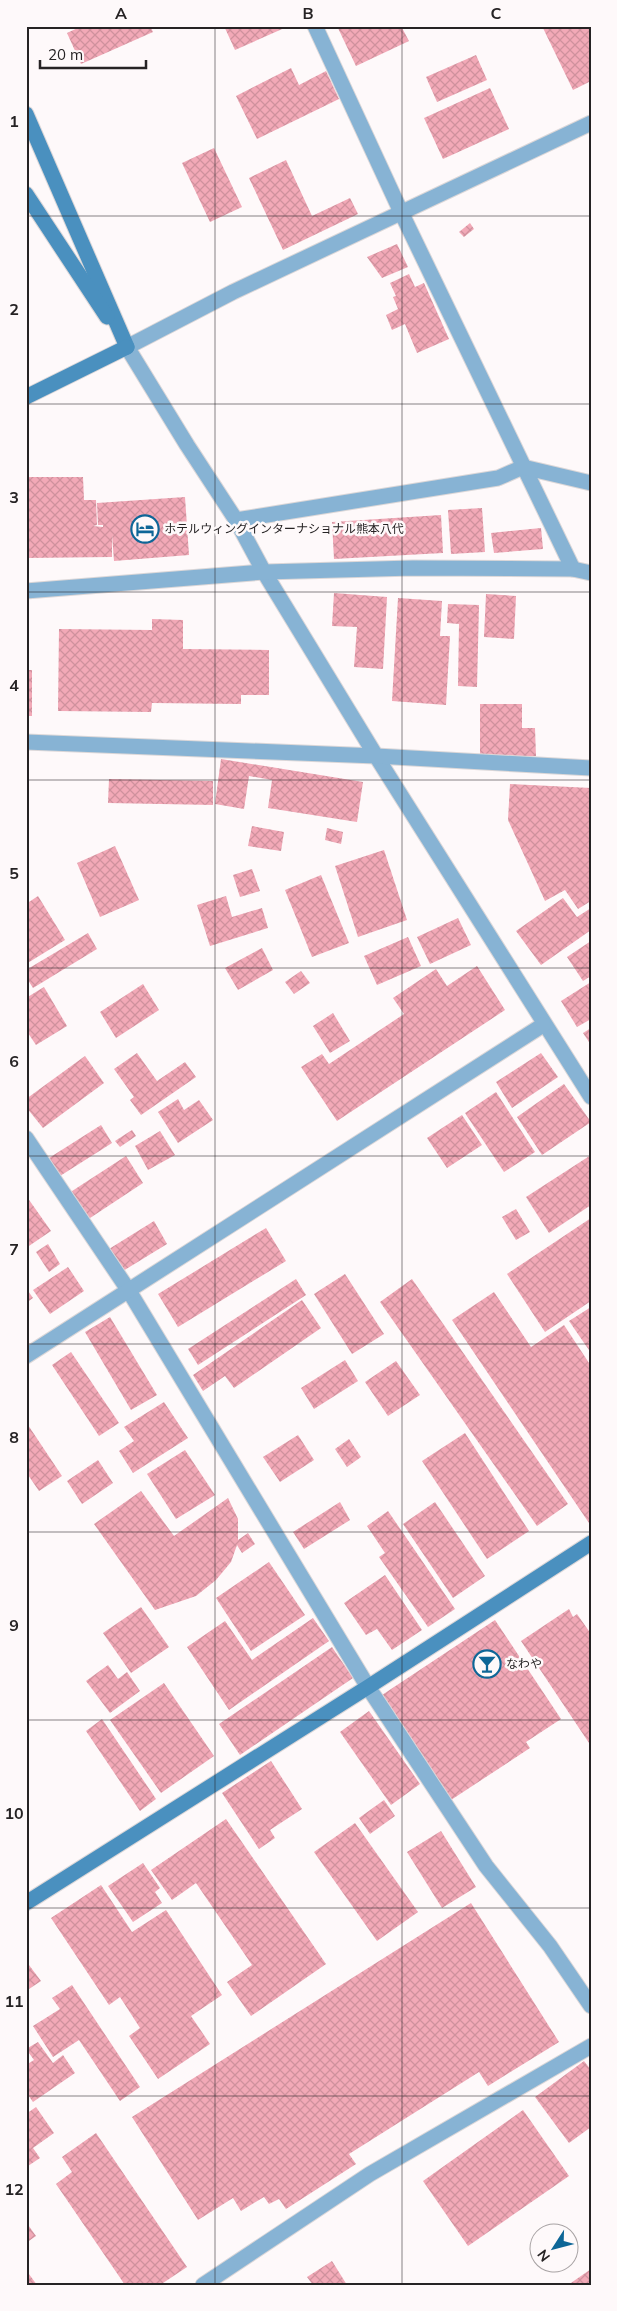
<svg xmlns="http://www.w3.org/2000/svg" width="617" height="2311" viewBox="0 0 617 2311" font-family="Mulish,'Noto Sans JP',sans-serif">
  <defs>
    <pattern id="building-cross-hatch" width="8" height="8" patternUnits="userSpaceOnUse" patternTransform="scale(1.25)"><rect width="8" height="8" fill="#f2a9b7"/><path d="M0 0l8 8M0 8l8-8" fill="none" stroke="#cf919d"/></pattern>
  </defs>
  <rect width="100%" height="100%" fill="#fef9fa"/>
  <g fill="url(#building-cross-hatch)">
    <path d="M82,26H150L153,32L81,64L67,33Z"/>
    <path d="M224,26H289L235,50Z"/>
    <path d="M337,26H401L409,41L356,66Z"/>
    <path d="M542,26H590L591,81L573,90Z"/>
    <path d="M476,55L487,80L437,102L426,77Z"/>
    <path d="M291,68L299,85L326,71L339,99L257,139L236,96Z"/>
    <path d="M490,88L509,129L443,159L424,118Z"/>
    <path d="M214,148L242,207L210,222L182,163Z"/>
    <path d="M286,160L312,216L350,198L358,214L283,250L249,178Z"/>
    <path d="M470,223L474,229L464,237L459,232Z"/>
    <path d="M397,244L408,267L382,278L367,257Z"/>
    <path d="M409,274L415,287L424,283L449,339L417,353L405,324L392,330L386,315L398,309L393,297L396,296L390,283Z"/>
    <path d="M26,477H83L84,500H96L97,525L93,526L103,527V534V522V525H98L97,503L185,497L189,555L114,561L112,535V557L26,558Z"/>
    <path d="M482,508L485,552L451,554L448,510Z"/>
    <path d="M441,515L443,553L334,559L332,522Z"/>
    <path d="M541,528L543,549L494,553L491,533Z"/>
    <path d="M334,593L387,597L383,669L354,667L357,627L332,626Z"/>
    <path d="M486,594L516,596L514,639L484,637Z"/>
    <path d="M398,598L442,601L440,636H450L446,705L392,701Z"/>
    <path d="M448,604L479,605L477,687L458,686L459,624L447,623Z"/>
    <path d="M152,619L183,620V649L269,650V695H241V704L152,703L151,712L58,711L59,629L152,630Z"/>
    <rect x="26" y="670" width="6" height="46"/>
    <path d="M480,704H522V728H535L536,756L480,757Z"/>
    <path d="M221,759L363,782L357,822L268,808L272,780L249,776L244,809L215,804Z"/>
    <path d="M109,779L213,781V805L108,803Z"/>
    <path d="M510,784L591,788V901L578,909L565,890L545,901L508,820Z"/>
    <path d="M252,826L284,832L281,851L248,846Z"/>
    <path d="M327,828L343,832L341,844L325,840Z"/>
    <path d="M115,846L139,900L100,917L77,863Z"/>
    <path d="M384,850L407,920L358,937L335,866Z"/>
    <path d="M252,869L260,891L240,897L233,875Z"/>
    <path d="M321,875L349,943L312,957L285,890Z"/>
    <path d="M38,896L65,940L26,964V904Z"/>
    <path d="M226,896L232,917L262,908L268,928L210,946L197,905Z"/>
    <path d="M563,898L577,917L591,908V930L541,965L516,931Z"/>
    <path d="M458,918L471,945L430,964L417,937Z"/>
    <path d="M88,933L97,949L33,988L26,977V970Z"/>
    <path d="M408,937L421,966L377,985L364,956Z"/>
    <path d="M591,941V976L583,981L567,957Z"/>
    <path d="M262,948L273,970L238,990L225,968Z"/>
    <path d="M477,966L505,1010L337,1121L301,1067L322,1054L329,1064L404,1014L393,998L436,969L447,986Z"/>
    <path d="M301,971L310,983L294,994L285,982Z"/>
    <path d="M591,982V1019L577,1027L561,1001Z"/>
    <path d="M143,984L159,1010L116,1038L100,1012Z"/>
    <path d="M44,987L67,1026L36,1045L26,1030V998Z"/>
    <path d="M333,1013L350,1041L330,1053L313,1026Z"/>
    <path d="M591,1028V1045L583,1033Z"/>
    <path d="M137,1053L157,1081L185,1062L196,1077L141,1115L130,1100L134,1097L114,1069Z"/>
    <path d="M541,1053L558,1077L512,1108L496,1082Z"/>
    <path d="M85,1056L104,1083L43,1128L26,1107V1099Z"/>
    <path d="M564,1084L591,1122L542,1155L517,1117Z"/>
    <path d="M496,1092L535,1152L504,1172L465,1113Z"/>
    <path d="M178,1099L184,1110L199,1100L213,1120L178,1143L158,1112Z"/>
    <path d="M462,1115L482,1145L447,1168L427,1138Z"/>
    <path d="M101,1125L112,1143L60,1176L49,1158Z"/>
    <path d="M132,1130L136,1136L120,1147L115,1141Z"/>
    <path d="M160,1131L175,1155L148,1170L135,1146Z"/>
    <path d="M591,1155V1205L549,1233L526,1197Z"/>
    <path d="M126,1156L143,1183L87,1220L69,1193Z"/>
    <path d="M27,1197L51,1231L26,1248V1198Z"/>
    <path d="M516,1209L530,1232L516,1240L502,1217Z"/>
    <path d="M591,1218V1301L545,1332L507,1274Z"/>
    <path d="M154,1221L167,1244L123,1271L109,1249Z"/>
    <path d="M266,1228L286,1261L178,1327L158,1294Z"/>
    <path d="M48,1244L60,1264L49,1272L36,1252Z"/>
    <path d="M68,1267L84,1291L50,1314L33,1290Z"/>
    <path d="M345,1274L384,1334L352,1354L314,1294Z"/>
    <path d="M296,1279L306,1295L198,1365L188,1349Z"/>
    <path d="M412,1279L568,1504L537,1526L380,1302Z"/>
    <path d="M26,1288L33,1298L26,1303Z"/>
    <path d="M494,1292L531,1347L564,1325L591,1366V1526L452,1320Z"/>
    <path d="M302,1300L321,1328L234,1388L225,1376L203,1391L193,1375Z"/>
    <path d="M591,1307V1353L569,1321Z"/>
    <path d="M110,1317L157,1395L131,1410L85,1332Z"/>
    <path d="M71,1352L119,1423L99,1436L52,1365Z"/>
    <path d="M345,1360L358,1381L314,1409L301,1388Z"/>
    <path d="M396,1361L420,1395L388,1416L365,1382Z"/>
    <path d="M164,1402L188,1438L133,1473L119,1451L134,1441L124,1427Z"/>
    <path d="M26,1422L62,1476L39,1491L26,1472Z"/>
    <path d="M465,1433L529,1531L487,1559L422,1461Z"/>
    <path d="M298,1435L314,1460L280,1482L263,1457Z"/>
    <path d="M349,1439L361,1457L347,1467L335,1449Z"/>
    <path d="M185,1450L215,1495L176,1519L147,1474Z"/>
    <path d="M98,1460L113,1483L82,1504L67,1481Z"/>
    <path d="M141,1491L174,1536L228,1498L238,1519V1540L248,1533L255,1544L242,1553L237,1545L231,1562L216,1580L196,1596L155,1610L94,1524Z"/>
    <path d="M340,1502L350,1520L304,1549L293,1532Z"/>
    <path d="M435,1502L485,1576L453,1598L403,1524Z"/>
    <path d="M388,1511L455,1609L428,1627L379,1557L385,1553L367,1526Z"/>
    <path d="M269,1562L305,1615L251,1651L216,1598Z"/>
    <path d="M385,1575L422,1630L392,1650L377,1629L366,1635L344,1603Z"/>
    <path d="M141,1607L169,1647L131,1673L103,1633Z"/>
    <path d="M569,1609L573,1617L577,1614L591,1634V1746L521,1641Z"/>
    <path d="M313,1618L329,1641L229,1710L187,1647L225,1621L252,1660Z"/>
    <path d="M495,1620L561,1719L526,1742L530,1748L451,1800L382,1695Z"/>
    <path d="M332,1647L353,1678L240,1755L219,1724Z"/>
    <path d="M108,1665L118,1679L127,1672L140,1691L110,1713L86,1681Z"/>
    <path d="M164,1683L214,1756L161,1793L110,1720Z"/>
    <path d="M369,1711L420,1784L391,1805L340,1732Z"/>
    <path d="M102,1719L156,1799L140,1811L86,1731Z"/>
    <path d="M271,1761L302,1809L270,1830L275,1838L259,1849L222,1793Z"/>
    <path d="M384,1800L395,1816L370,1834L359,1818Z"/>
    <path d="M226,1819L326,1964L251,2016L227,1982L252,1965L196,1883L172,1900L151,1870Z"/>
    <path d="M355,1823L418,1912L377,1941L314,1852Z"/>
    <path d="M441,1831L476,1887L442,1908L407,1852Z"/>
    <path d="M143,1863L160,1888L155,1892L162,1903L133,1922L108,1886Z"/>
    <path d="M101,1885L132,1932L166,1910L222,1995L191,2016L210,2044L158,2079L129,2036L140,2028L120,1997L109,2005L51,1918Z"/>
    <path d="M471,1903L559,2042L488,2086L479,2072L349,2154L356,2164L286,2209L279,2199L269,2204L264,2197L241,2211L233,2198L198,2220L132,2117Z"/>
    <path d="M26,1961L41,1981L26,1991Z"/>
    <path d="M72,1985L140,2087L120,2101L79,2040L53,2057L33,2026L60,2009L52,1998Z"/>
    <path d="M38,2042L53,2063L63,2055L75,2073L33,2102L26,2092V2065L34,2060L26,2049Z"/>
    <path d="M584,2061L591,2070V2127L569,2143L535,2097Z"/>
    <path d="M36,2107L54,2133L33,2148L40,2158L28,2166L26,2114Z"/>
    <path d="M523,2110L569,2176L468,2246L423,2181Z"/>
    <path d="M96,2133L187,2267L160,2285H125L56,2184L72,2172L62,2157Z"/>
    <path d="M26,2222L36,2236L26,2243Z"/>
    <path d="M332,2261L347,2285H313L307,2277Z"/>
    <path d="M591,2269V2285H568Z"/>
    <path d="M26,2270L37,2285H26Z"/>
  </g>
  <g fill="none" stroke-linecap="round" stroke-linejoin="round">
    <g stroke="#dbd7d8" stroke-width="17">
      <path id="lane" d="M236,520L498,478L523,467"/>
    </g>
    <g stroke="#dbd7d8" stroke-width="17">
      <g id="street">
        <path d="M315,26L401,212L573,569"/>
        <path d="M591,123L233,292L127,347L187,445L236,520L264,572L376,756L591,1097"/>
        <path d="M523,467L591,483"/>
        <path d="M26,591L264,572L413,568L573,569L591,573"/>
        <path d="M26,742L376,756L591,768"/>
        <path d="M26,1138L129,1291L368,1687L486,1866L550,1946L591,2006"/>
        <path d="M26,1356L543,1025"/>
        <path d="M203,2285L370,2174L591,2046"/>
      </g>
    </g>
    <g stroke="#dbd7d8" stroke-width="17">
      <g id="secondary">
        <path d="M26,114L127,347"/>
        <path d="M26,194L107,317"/>
        <path d="M26,397L127,347"/>
        <path d="M26,1903L368,1687L591,1543"/>
      </g>
    </g>
    <use href="#lane" stroke="#87b3d4" stroke-width="15"/>
    <use href="#street" stroke="#87b3d4" stroke-width="15"/>
    <use href="#secondary" stroke="#4a90bf" stroke-width="15"/>
  </g>
  <path fill="none" stroke="#262324" stroke-width="1" stroke-opacity="0.55" d="M215,26V2285M402,26V2285M26,216H591M26,404H591M26,592H591M26,780H591M26,968H591M26,1156H591M26,1344H591M26,1532H591M26,1720H591M26,1908H591M26,2096H591"/>
  <defs>
    <g id="hotel-ring" transform="scale(1.4375)"><circle r="9.5" fill="#fef9fa" stroke="#0e6697" stroke-width="1.5"/><path d="M-6-4.5h1.5V1H6V5H4.5V3h-9V5H-6ZM-4 0a1.8 1.8 0 1 1 3.6 0ZM.5 0V-2.5h3Q6-2.5 6 0Z" fill="#0e6697"/></g>
    <g id="bar-ring" transform="scale(1.4375)"><circle r="9.5" fill="#fef9fa" stroke="#0e6697" stroke-width="1.5"/><path d="M-6-5H6L.8 .8V4.5H3.5V6h-7V4.5H-.8V.8Z" fill="#0e6697"/></g>
  </defs>
  <g fill-rule="evenodd">
    <use href="#hotel-ring" x="145" y="529"/>
    <use href="#bar-ring" x="487" y="1664"/>
  </g>
  <g text-anchor="middle" stroke-width="5" stroke-linejoin="round" paint-order="stroke">
    <g font-size="12" fill="#262324" stroke="#fef9fa" text-anchor="start">
      <text x="164" y="533">ホテルウィングインターナショナル熊本八代</text>
      <text x="506" y="1668">なわや</text>
    </g>
  </g>
  <rect width="617" height="2311" fill="none" stroke="#fef9fa" stroke-width="55"/>
  <g transform="translate(554 2248) rotate(234)"><circle r="24" fill="#fef9fa" stroke="#a8a3a4"/>
  <path d="M0-4L9 19L0 12L-9 19Z" fill="#0e6697"/>
  <text y="-8" font-size="14" font-weight="bold" text-anchor="middle" fill="#262324">N</text>
  </g>
  <path d="M40 60v8h106v-8" fill="none" stroke="#262324" stroke-width="2.5"/>
  <text x="48" y="60" font-size="15" fill="#262324" stroke="#fef9fa" stroke-width="4" paint-order="stroke">20 m</text>
  <rect x="28" y="28" width="562" height="2256" fill="none" stroke="#262324" stroke-width="2"/>
  <g font-size="16" text-anchor="middle" font-weight="bold" fill="#262324">
    <text x="121" y="19">A</text>
    <text x="308" y="19">B</text>
    <text x="496" y="19">C</text>
    <text x="14" y="127">1</text>
    <text x="14" y="315">2</text>
    <text x="14" y="503">3</text>
    <text x="14" y="691">4</text>
    <text x="14" y="879">5</text>
    <text x="14" y="1067">6</text>
    <text x="14" y="1255">7</text>
    <text x="14" y="1443">8</text>
    <text x="14" y="1631">9</text>
    <text x="14" y="1819">10</text>
    <text x="14" y="2007">11</text>
    <text x="14" y="2195">12</text>
  </g>
</svg>
